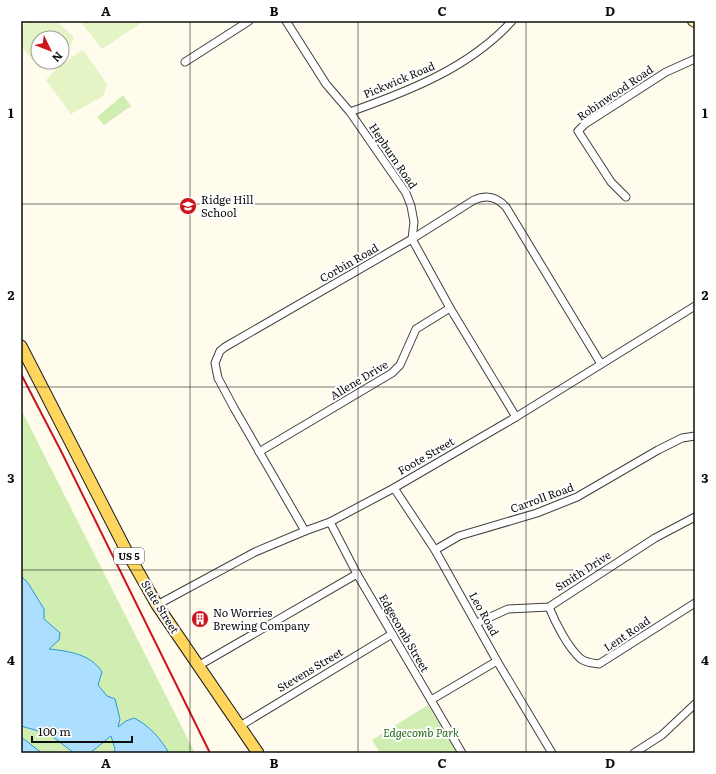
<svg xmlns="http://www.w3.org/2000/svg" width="716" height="774" viewBox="0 0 716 774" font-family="Literata,serif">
  <rect width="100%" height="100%" fill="#fffbed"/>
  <g fill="#d1eeb2">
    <path d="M123,95L131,106L104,125L97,117Z"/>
    <path d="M21,410L27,421L195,753H21Z"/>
    <path d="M428,705L457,753H380L372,740Z"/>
  </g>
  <g fill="#e4f4c4">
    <path d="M28,21H56L74,37L69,49L62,56V38H38V62H56L51,66L39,68L21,46V28Z"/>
    <path d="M80,21H144L102,49Z"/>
    <path d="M83,50L107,84L103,96L71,114L46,80L59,66Z"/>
  </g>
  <g fill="#abdffd" stroke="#2996dc">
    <path d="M21,576L28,583L44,609V619L60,633L59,640L49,649C68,651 91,654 102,672L98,685L107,696L115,699L120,719L118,727L126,721L134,718C150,726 160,738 169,753H114L115,749L111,736L90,753H74L49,734L21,726Z"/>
    <path d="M21,737L42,753H21Z"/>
  </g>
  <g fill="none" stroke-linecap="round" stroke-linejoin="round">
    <g stroke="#404040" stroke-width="9">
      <g id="minor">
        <path d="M286,21L326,84L350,112L406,193L411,206L414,222L412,239L450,308L516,417"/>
        <path d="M185,62L249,21"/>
        <path d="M350,112C409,91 469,68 512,21"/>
        <path d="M626,197L611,182L578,131L585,124L666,72L695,59"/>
        <path d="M259,452L392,373L400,365L416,329L450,308"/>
        <path d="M394,488L435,550L497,661L552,753"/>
        <path d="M330,522L357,574L462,753"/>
        <path d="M305,531L234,408L218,378L215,363L220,351L225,347L412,239L474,200C487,194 497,197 506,207L601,364"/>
        <path d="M435,550L459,536L537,513L577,497L658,450L682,438L695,436"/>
        <path d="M157,605L255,552L305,531L330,522L394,488L516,417L695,306"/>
        <path d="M549,607C555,622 568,648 581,659C587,663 592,663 599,664L695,603"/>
        <path d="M477,623L508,609L549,607L655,538L695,517"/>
        <path d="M198,666L357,574"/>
        <path d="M431,700L497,661"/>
        <path d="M240,726L392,634"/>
        <path d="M634,753L662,735L695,704"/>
      </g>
    </g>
    <g stroke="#2f2f2f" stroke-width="12">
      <path id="secondary" d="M693,21L695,22"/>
    </g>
    <g stroke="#1e1e1e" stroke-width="13">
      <path id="primary" d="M21,346L127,552L157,605L258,753"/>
    </g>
    <use href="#minor" stroke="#fff" stroke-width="7"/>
    <use href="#secondary" stroke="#fff5a8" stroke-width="10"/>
    <use href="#primary" stroke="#ffd65d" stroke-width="11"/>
    <path stroke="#cc151f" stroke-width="2" d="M21,374L62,453L210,753"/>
  </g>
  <path fill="none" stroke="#0d0d0d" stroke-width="1" stroke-opacity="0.55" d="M190,21V753M358,21V753M526,21V753M21,204H695M21,387H695M21,570H695"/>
  <defs>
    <g id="school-disc" transform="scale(0.9)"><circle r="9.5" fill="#cc151f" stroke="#fff"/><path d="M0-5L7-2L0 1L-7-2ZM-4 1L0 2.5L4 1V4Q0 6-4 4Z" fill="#fff"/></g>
    <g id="building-disc" transform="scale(0.9)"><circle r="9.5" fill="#cc151f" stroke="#fff"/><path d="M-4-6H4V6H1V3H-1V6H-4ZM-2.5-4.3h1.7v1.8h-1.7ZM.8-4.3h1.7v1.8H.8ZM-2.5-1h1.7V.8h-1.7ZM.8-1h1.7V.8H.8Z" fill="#fff"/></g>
  </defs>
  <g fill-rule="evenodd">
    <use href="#school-disc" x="188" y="206"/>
    <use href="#building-disc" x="200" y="619"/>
  </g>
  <g text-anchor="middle" stroke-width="4" stroke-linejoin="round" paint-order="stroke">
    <rect fill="#fff" stroke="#565656" stroke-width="1" x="114" y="548" width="30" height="16" rx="3"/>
    <g font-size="10" font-weight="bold" fill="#0d0d0d">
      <text x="129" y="560">US 5</text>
    </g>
    <g font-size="11" fill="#0d0d0d" stroke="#fff">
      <text transform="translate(399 80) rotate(-23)" y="4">Pickwick Road</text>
      <text transform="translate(615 93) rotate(-34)" y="4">Robinwood Road</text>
      <text transform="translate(393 156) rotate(56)" y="4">Hepburn Road</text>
      <text transform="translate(349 263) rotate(-30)" y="4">Corbin Road</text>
      <text transform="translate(359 380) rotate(-31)" y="4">Allene Drive</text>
      <text transform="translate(426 456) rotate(-30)" y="4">Foote Street</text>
      <text transform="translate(542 498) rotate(-20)" y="4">Carroll Road</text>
      <text transform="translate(583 571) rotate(-33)" y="4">Smith Drive</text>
      <text transform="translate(160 607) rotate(58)" y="4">State Street</text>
      <text transform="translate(484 614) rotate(61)" y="4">Leo Road</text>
      <text transform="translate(404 633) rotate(60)" y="4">Edgecomb Street</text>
      <text transform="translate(627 634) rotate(-34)" y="4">Lent Road</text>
      <text transform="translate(310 670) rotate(-31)" y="4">Stevens Street</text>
    </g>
    <g font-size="11" fill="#0d0d0d" stroke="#fff" text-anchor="start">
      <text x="201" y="204">Ridge Hill<tspan x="201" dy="13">School</tspan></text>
      <text x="213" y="617">No Worries<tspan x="213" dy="13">Brewing Company</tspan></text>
    </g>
    <g font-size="11" font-style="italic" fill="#286c16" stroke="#fff">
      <text x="421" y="737">Edgecomb Park</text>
    </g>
  </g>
  <rect width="716" height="774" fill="none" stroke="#ffffff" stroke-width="44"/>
  <g transform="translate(50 50) rotate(133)"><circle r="19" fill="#ffffff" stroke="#9e9e9e"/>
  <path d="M0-3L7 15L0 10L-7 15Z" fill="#cc151f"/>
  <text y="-6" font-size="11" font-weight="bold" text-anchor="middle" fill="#0d0d0d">N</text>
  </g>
  <path d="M32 736v6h100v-6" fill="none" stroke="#0d0d0d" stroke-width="2"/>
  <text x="38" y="736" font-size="12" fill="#0d0d0d" stroke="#ffffff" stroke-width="3" paint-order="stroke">100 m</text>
  <rect x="22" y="22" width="672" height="730" fill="none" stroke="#0d0d0d" stroke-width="1.5"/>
  <g font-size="13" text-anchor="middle" font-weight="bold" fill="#0d0d0d">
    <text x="106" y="16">A</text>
    <text x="274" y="16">B</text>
    <text x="442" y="16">C</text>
    <text x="610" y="16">D</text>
    <text x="11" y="118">1</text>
    <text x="705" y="118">1</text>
    <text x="11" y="300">2</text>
    <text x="705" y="300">2</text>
    <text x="11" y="483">3</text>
    <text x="705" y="483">3</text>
    <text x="11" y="665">4</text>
    <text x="705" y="665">4</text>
    <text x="106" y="768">A</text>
    <text x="274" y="768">B</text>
    <text x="442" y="768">C</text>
    <text x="610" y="768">D</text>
  </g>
</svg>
